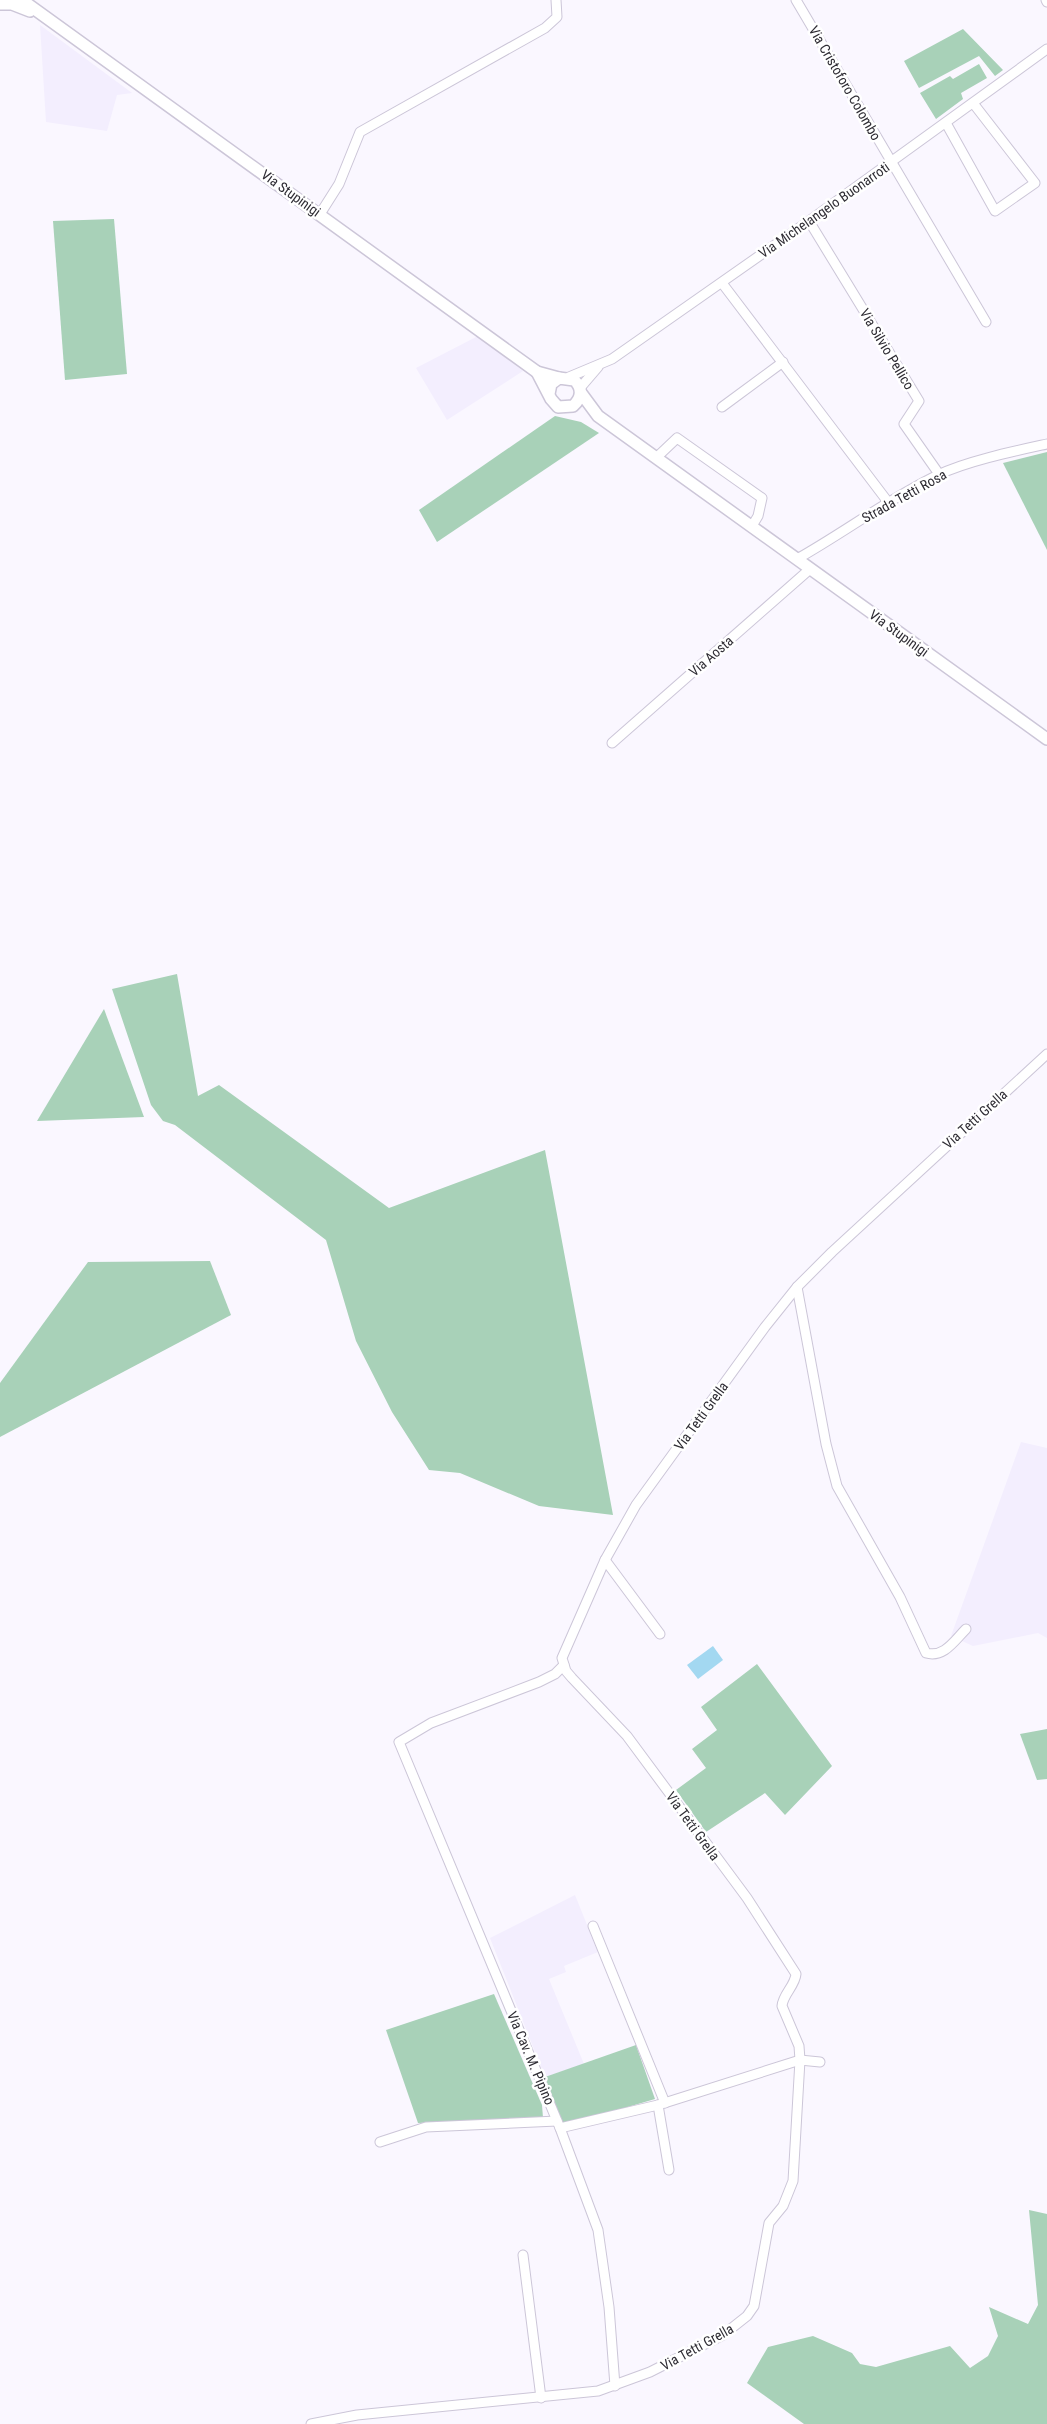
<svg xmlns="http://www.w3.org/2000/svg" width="1047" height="2424" viewBox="0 0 1047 2424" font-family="'Roboto Condensed',sans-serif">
  <rect width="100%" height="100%" fill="#faf7ff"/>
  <g fill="#f3eefe">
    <path d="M40,25L132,93L117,95L107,131L46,122Z"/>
    <path d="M478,336L523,371L447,420L416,368Z"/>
    <path d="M1021,1442L1047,1448V1638L1038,1633L973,1646L951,1636Z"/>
    <path d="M575,1895L598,1952L564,1966L566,1972L549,1979L584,2064L545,2077L490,1938Z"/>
  </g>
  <g fill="#a8d1b8">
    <path d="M963,29L1003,70L995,76L979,56L919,88L904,61Z"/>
    <path d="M979,64L987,78L961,93L963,99L936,119L920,93L950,76L953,79Z"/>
    <path d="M114,219L127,374L65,380L53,221Z"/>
    <path d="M555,416L581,422L599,433L437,542L419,510Z"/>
    <path d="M1047,452V550L1003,463Z"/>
    <path d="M177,974L198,1096L219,1085L389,1208L545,1150L613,1515L539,1506L460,1473L429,1470L392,1412L356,1341L326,1240L175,1125L163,1121L151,1105L112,989Z"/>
    <path d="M104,1009L144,1117L37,1121Z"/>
    <path d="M210,1261L231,1315L0,1437V1383L88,1262Z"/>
    <path d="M757,1664L832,1766L785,1815L765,1793L706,1832L676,1790L706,1768L692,1749L717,1730L701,1707Z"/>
    <path d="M1047,1729V1779L1037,1780L1020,1734Z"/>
    <path d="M494,1994L542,2105L543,2118L418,2123L386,2030Z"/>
    <path d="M636,2045L655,2099L563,2126L545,2077Z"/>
    <path d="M1029,2210L1047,2214V2424H804L747,2383L768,2347L813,2336L852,2353L860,2364L876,2367L950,2346L970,2368L988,2356L998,2336L989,2307L1028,2324L1038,2305Z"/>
  </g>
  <path fill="#a3d8f1" d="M713,1646L723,1660L698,1679L687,1665Z"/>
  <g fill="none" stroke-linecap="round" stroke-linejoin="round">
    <g stroke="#ccc6d8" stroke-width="11">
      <g id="minor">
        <path d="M796,0L986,322"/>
        <path d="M1046,0L1047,2"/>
        <path d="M946,123L995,211L1035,183L973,103"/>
        <path d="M320,214L339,184L360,132L545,28L557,17L556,0"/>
        <path d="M809,221L919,401L904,424L939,474"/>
        <path d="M722,283L888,502"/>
        <path d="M569,377L612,359L809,221L1047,49"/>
        <path d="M580,388L598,367"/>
        <path d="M722,407L783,362"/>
        <path d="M657,457L677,438L762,498L758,516L752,526"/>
        <path d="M797,559C845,532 888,499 938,475C967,461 1015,451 1047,444"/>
        <path d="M612,743L810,569"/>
        <path d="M797,1287L826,1444L837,1486L900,1597L926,1653C944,1658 954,1641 966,1629"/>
        <path d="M605,1560L660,1634"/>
        <path d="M564,1665L555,1674L539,1682L431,1723L399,1742L560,2128L598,2230L609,2307L615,2386"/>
        <path d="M593,1926L665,2103"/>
        <path d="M658,2105L669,2170"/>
        <path d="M560,2128L658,2105L800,2060L820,2062"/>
        <path d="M380,2142L426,2127L557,2121"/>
        <path d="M523,2255L541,2398"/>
        <path d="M311,2424L357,2415L598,2391L650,2372L723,2335L747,2316L754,2306L769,2223L783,2206L793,2181L800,2060L799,2046L782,2006C783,1994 795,1986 796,1974L747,1898L627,1736L572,1678L566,1671L562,1658L605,1560L636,1505L765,1327L797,1287L832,1252L1047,1054"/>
      </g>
    </g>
    <g stroke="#ccc6d8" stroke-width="14">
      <g id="tertiary">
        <path d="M22,0L537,372L559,378"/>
        <path d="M0,4H12L30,11"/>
        <path d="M537,372L551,399L558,407L573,406C582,398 583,388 574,380L559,378L551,384L549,394"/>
        <path d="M581,393L598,416L1047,739"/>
      </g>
    </g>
    <use href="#minor" stroke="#fff" stroke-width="9"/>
    <use href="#tertiary" stroke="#fff" stroke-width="11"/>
  </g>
  <g text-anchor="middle" stroke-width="5" stroke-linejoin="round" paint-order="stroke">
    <g font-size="14" fill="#2f2d34" stroke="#fff">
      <text transform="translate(845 83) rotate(60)" y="5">Via Cristoforo Colombo</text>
      <text transform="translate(291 193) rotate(36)" y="5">Via Stupinigi</text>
      <text transform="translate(824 210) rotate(-35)" y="5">Via Michelangelo Buonarroti</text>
      <text transform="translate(887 349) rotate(59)" y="5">Via Silvio Pellico</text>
      <text transform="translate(904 496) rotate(-29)" y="5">Strada Tetti Rosa</text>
      <text transform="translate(899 633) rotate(36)" y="5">Via Stupinigi</text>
      <text transform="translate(711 656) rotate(-41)" y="5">Via Aosta</text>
      <text transform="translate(975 1119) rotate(-42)" y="5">Via Tetti Grella</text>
      <text transform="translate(701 1416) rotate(-54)" y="5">Via Tetti Grella</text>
      <text transform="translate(693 1826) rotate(54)" y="5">Via Tetti Grella</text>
      <text transform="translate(531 2058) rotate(67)" y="5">Via Cav. M. Pipino</text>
      <text transform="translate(697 2347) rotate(-29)" y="5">Via Tetti Grella</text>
    </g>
  </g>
</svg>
